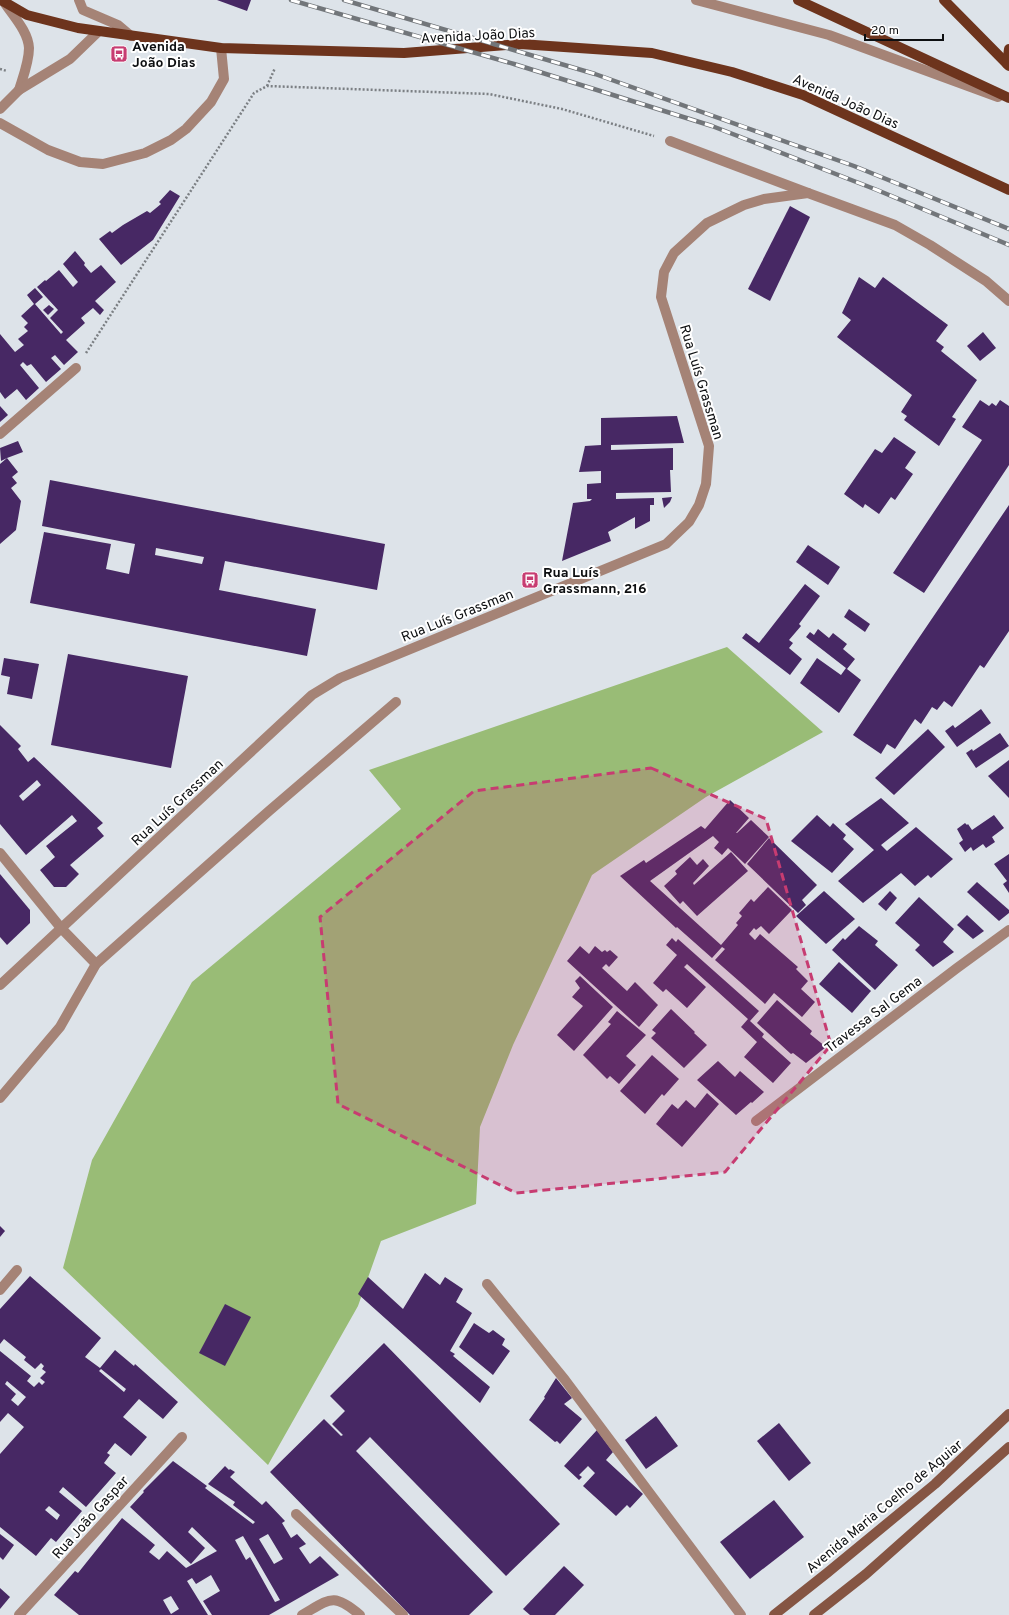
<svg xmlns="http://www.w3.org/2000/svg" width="1009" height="1615" viewBox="0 0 1009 1615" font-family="Overpass,sans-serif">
  <rect width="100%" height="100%" fill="#dde3e9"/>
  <path fill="#99bc76" d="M727,647L823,732L706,797L592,875L513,1045L480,1127L476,1204L381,1241L358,1306L268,1465L63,1268L92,1160L192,982L401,809L369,770Z"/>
  <g fill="#472864" fill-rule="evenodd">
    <path d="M217,0H251L247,11Z"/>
    <path d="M170,190L180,196L153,240L121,265L99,239L110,231L112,233L123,225L147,211L150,213L161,204L159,202Z"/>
    <path d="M790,206L810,217L770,301L748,289Z"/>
    <path d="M75,251L85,263L84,265L91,273L101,265L116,282L95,301L104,310L100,315L93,308L81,318L85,323L66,340L78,352L64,365L55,355L51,358L61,369L46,382L31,364L27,366L23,362L20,365L39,388L26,400L17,389L5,399L0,392V334L15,352L24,345L18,339L28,331L24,327L28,323L21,316L34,304L27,295L35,288L43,297L35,304L61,334L63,332L50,318L58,310L37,287L45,280L46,281L59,270L73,287L78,282L63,264Z"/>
    <path d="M859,277L875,288L883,277L948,325L936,341L944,347L941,351L977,380L952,417L956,419L939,446L904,420L907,416L901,412L912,395L837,337L851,320L842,313Z"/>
    <path d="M49,305L54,309L48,315L43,310Z"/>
    <path d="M983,332L996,348L980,361L967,346Z"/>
    <path d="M980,400L989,406L992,403L996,406L1000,400L1009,406V465L924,593L893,573L982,440L962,427Z"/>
    <path d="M0,406L8,415L0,422Z"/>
    <path d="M677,416L684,443L611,445V450L673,448V470H670L671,492L616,493V499L654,498V505H650V521L635,529V517L608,532L611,541L562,561L573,503L590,501L592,499H587V484L601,483V471L579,472L585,446L601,445V418Z"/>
    <path d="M894,437L916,452L905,468L913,474L895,500L891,497L879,514L865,504L863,508L844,494L875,449L882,453Z"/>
    <path d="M18,441L23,452L7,458L18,472L12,477L17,483L11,488L21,501L16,530L0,544V464L7,458L1,461L0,448Z"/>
    <path d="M50,480L385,544L377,590L225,561L219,590L316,609L307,656L30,603L44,532L111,544L106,569L129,574L135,544L42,526ZM156,548L204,557L202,564L155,555Z"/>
    <path d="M672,497L670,502L664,508L662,498Z"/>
    <path d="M1009,505V631L984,668L980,665L952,707L944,701L937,710L932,707L921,724L915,719L895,749L887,744L881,754L853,735Z"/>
    <path d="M808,545L840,567L828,585L796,562Z"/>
    <path d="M805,584L820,596L799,624L801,626L789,640L793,643L789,648L802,659L790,675L742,638L746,633L759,643Z"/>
    <path d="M849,609L870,624L865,632L844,617Z"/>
    <path d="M818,629L829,638L833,633L847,644L843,649L855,659L847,669L861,680L839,713L800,683L817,658L841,675L846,668L806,637L810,632L814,635Z"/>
    <path d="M68,654L188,676L171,768L51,745Z"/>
    <path d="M4,658L39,664L32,699L7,694L10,677L1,675Z"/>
    <path d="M981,709L991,723L957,747L945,731L953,725L955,728Z"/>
    <path d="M0,725L21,746L18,749L28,762L34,757L103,823L97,828L104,836L70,865L79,874L66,887H54L40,870L55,857L46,846L77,821L72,815L26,855L0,824ZM37,780L41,785L23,801L19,796Z"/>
    <path d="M928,729L945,747L894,795L875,778Z"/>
    <path d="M1000,733L1009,746L976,768L966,753L972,749L973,751Z"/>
    <path d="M1009,760V798L988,776Z"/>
    <path d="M881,798L909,823L881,845L887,851L916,827L953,859L931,878L928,875L915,886L901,873L863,903L838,881L874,850L845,824Z"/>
    <path d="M730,800L749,818L736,833H737L751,820L769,837L745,864L728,848L722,855L714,848L719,842L713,836L650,881L721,945L738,925L736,923L742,916L739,913L751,899L754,902L768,887L792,910L769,934L761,926L756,930L754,928L749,934L755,940L760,934L798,967L796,969L808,981L801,989L815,1002L802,1017L774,993L765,1004L715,960L725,949L722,947L712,958L677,927L676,928L620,876L644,860L646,863L701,826L705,829Z"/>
    <path d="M817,815L830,827L833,823L846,835L843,839L854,849L832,873L791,841Z"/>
    <path d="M994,815L1004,828L992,837L995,842L986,848L983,844L973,851L971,847L965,852L959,843L963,840L957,829L965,823L967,825L968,824L972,830Z"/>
    <path d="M769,838L817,885L802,900L806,905L798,913L747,864Z"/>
    <path d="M731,852L748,871L697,916L683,901L680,904L664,886L677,874L675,871L690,857L697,865L703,859L709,866L693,883L694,885Z"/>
    <path d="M1009,854V893L1003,884L1007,881L994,864Z"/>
    <path d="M0,874L30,910V923L7,945L0,937Z"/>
    <path d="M977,882L1009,910V913L999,921L967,892Z"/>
    <path d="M824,891L855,919L826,944L796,916Z"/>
    <path d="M890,891L897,898L886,911L878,904Z"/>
    <path d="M919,897L954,929L943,942L954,952L933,967L915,950L920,945L895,923Z"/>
    <path d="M967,915L984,931L973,939L957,925Z"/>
    <path d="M859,926L878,941L875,945L898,965L875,990L832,950L843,938L845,940Z"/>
    <path d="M672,938L676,942L678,939L759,1011L750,1021L764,1034L762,1037L791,1063L773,1083L744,1057L757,1042L741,1027L748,1019L687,964L684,967L706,987L687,1008L666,989L663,992L653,983L677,955L666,945Z"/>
    <path d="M580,946L589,954L595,946L602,952L605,950L607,952L610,950L618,957L609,967L606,964L602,968L627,991L635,982L658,1005L639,1027L567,961Z"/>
    <path d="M839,962L871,991L852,1013L819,984Z"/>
    <path d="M580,976L613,1007L574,1051L557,1035L583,1006L572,997L580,988L575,981Z"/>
    <path d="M777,1000L812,1031L810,1034L826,1047L806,1063L793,1053L791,1054L757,1023Z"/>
    <path d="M671,1009L695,1032L694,1033L707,1045L684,1068L651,1038L656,1033L652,1030Z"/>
    <path d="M617,1011L646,1035L626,1056L636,1065L619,1084L610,1076L607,1079L583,1055L611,1024L608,1022Z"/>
    <path d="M652,1055L679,1079L664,1096L662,1094L645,1114L620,1091Z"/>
    <path d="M718,1061L735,1077L740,1071L764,1092L752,1103L751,1102L736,1115L697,1080Z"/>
    <path d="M707,1093L719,1104L682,1147L656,1124L672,1104L678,1109L686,1100L695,1108Z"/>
    <path d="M0,1226L5,1231L0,1237Z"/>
    <path d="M425,1273L440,1285L445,1277L463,1289L456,1302L472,1313L450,1351L455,1354L453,1356L490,1387L480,1403L358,1294L368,1277L403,1309Z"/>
    <path d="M30,1276L101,1338L85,1357L100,1368L115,1350L134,1366L135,1364L178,1402L163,1419L139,1399L123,1417L147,1437L131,1456L115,1443L107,1453L110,1455L104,1463L116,1473L86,1507L63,1487L59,1492L82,1511L56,1542L51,1538L36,1556L0,1527V1454L24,1427L8,1413L0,1422V1351L31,1376L27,1381L34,1387L39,1382L42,1385L45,1382L40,1378L46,1372L42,1369L44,1366L41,1363L35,1369L24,1360L26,1357L4,1339L0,1344V1309ZM101,1369L126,1389L124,1392L99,1371ZM7,1381L26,1397L18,1406L11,1400L16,1394L5,1384ZM49,1506L60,1515L57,1520L45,1510Z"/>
    <path d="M225,1304L251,1317L225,1366L199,1353Z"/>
    <path d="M474,1323L489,1333L493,1330L505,1339L502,1345L510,1351L493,1375L459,1347Z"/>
    <path d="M384,1343L560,1524L506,1576L370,1437L356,1451L493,1592L469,1615H410L270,1472L324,1419L341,1436L343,1435L332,1424L345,1411L330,1396Z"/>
    <path d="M556,1378L572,1398L564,1404L582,1419L560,1444L557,1441L555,1442L529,1420L545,1398L544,1397Z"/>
    <path d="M656,1416L678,1446L646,1469L625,1440Z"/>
    <path d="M779,1423L811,1463L789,1481L757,1441Z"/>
    <path d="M597,1430L613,1452L606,1460L643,1494L630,1508L627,1505L616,1516L583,1486L595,1473L588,1466L579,1475L582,1477L579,1480L564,1466Z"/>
    <path d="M173,1461L207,1486L205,1488L253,1524L255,1522L233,1505L235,1502L208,1484L225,1466L229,1470L230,1469L235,1472L230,1477L262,1505L266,1501L285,1521L282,1523L291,1538L297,1534L306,1544L299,1548L310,1564L320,1556L339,1575L269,1615H212L203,1601L220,1591L211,1575L196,1584L192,1578L187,1581L208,1615H79L54,1595L75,1571L78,1573L122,1518L155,1545L149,1552L159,1560L167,1551L186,1568L217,1551L192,1527L188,1532L205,1548L191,1564L130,1507L144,1492L143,1491ZM268,1534L283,1559L274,1564L259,1539ZM243,1536L280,1600L275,1602L250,1557L246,1560L235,1540ZM171,1596L179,1609L171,1614L163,1600Z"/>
    <path d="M774,1500L804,1537L750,1579L720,1542Z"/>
    <path d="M0,1534L14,1545L3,1560L0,1557Z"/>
    <path d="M564,1566L584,1585L555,1615H530L523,1609Z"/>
    <path d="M0,1588L10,1597L0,1609Z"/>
  </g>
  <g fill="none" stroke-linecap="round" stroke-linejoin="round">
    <g stroke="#7b7f83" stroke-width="2.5" stroke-dasharray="2 2" stroke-linecap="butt">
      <path d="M0,69L7,71"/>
      <path d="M267,86L275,68"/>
      <path d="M86,353L254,93L267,86L489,94L562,109L654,136"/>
    </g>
    <g stroke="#a58376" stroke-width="10">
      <path d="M79,0L83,10L118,25L131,36"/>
      <path d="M696,0L829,35L998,97"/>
      <path d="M0,123L48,150L80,162L103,164L145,153L171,140L186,129L211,102L224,79L221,48"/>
      <path d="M670,141L808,193"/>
      <path d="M61,928L96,964"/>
      <path d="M0,1098L60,1027L96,964L269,811L396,702"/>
      <path d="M296,1514L403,1615"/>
    </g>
    <g stroke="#a58376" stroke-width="10">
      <path d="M4,2C13,16 28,31 29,48C29,62 23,77 19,90"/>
      <path d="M0,109L19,90L70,59L99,31"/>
      <path d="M0,434L76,368"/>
      <path d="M0,853L61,928"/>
      <path d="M0,985L312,695L340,678L666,544L689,522L699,505L706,484L709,446L661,297L664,272L674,253L707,223L744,205L764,199L808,193L895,225L930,245L986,281L1009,301"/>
      <path d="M756,1121L957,968L1009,930"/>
      <path d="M487,1284L565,1380L741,1615"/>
      <path d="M0,1290L17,1270"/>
      <path d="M19,1615L182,1437"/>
      <path d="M302,1615C330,1599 333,1592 360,1615"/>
    </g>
    <g stroke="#855543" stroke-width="10">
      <path d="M774,1615L827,1573L935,1484L1009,1414"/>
      <path d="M814,1615L866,1574L1009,1447"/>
    </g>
    <g stroke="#6d341d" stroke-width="10">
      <path d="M1,0L27,15L78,28L221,48L404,53L520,44L652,53L732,72L803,95L1009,190"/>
      <path d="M798,0L1009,98"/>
      <path d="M944,0L1009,66"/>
      <path d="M1007,64L1009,49"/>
    </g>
    <g stroke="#72767a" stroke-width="4.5">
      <g id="rail">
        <path d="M291,0L514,64L712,126L877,190L1009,245"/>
        <path d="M344,0L595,74L854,166L1009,229"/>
      </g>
    </g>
    <use href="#rail" stroke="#fff" stroke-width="3" stroke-dasharray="9" stroke-linecap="butt"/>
  </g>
  <path fill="#c73c71" fill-opacity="0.2" stroke="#c73c71" stroke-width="3" stroke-dasharray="8 5" stroke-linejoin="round" d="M651,768L766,819L831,1045L725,1172L516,1193L338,1104L320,917L474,791Z"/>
  <defs>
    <g id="bus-square" transform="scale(0.9)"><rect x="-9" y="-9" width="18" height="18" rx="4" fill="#c73c71" stroke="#fff"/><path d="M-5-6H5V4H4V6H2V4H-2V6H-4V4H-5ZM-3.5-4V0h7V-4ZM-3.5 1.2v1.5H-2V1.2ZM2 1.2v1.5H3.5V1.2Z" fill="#fff"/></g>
  </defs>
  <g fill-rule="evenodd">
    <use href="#bus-square" x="119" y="54"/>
    <use href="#bus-square" x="530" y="580"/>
  </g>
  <g text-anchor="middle" stroke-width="4" stroke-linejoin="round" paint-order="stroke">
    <g font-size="14" fill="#0d0f11" stroke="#fff">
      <text transform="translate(478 35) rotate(-3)" y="5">Avenida João Dias</text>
      <text transform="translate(846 101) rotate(24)" y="5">Avenida João Dias</text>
      <text transform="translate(702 382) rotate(73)" y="5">Rua Luís Grassman</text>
      <text transform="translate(457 615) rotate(-22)" y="5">Rua Luís Grassman</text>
      <text transform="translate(177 802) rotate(-43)" y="5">Rua Luís Grassman</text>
      <text transform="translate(873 1014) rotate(-37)" y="5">Travessa Sal Gema</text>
      <text transform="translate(884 1506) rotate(-40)" y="5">Avenida Maria Coelho de Aguiar</text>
      <text transform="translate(90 1517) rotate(-48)" y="5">Rua João Gaspar</text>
    </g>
    <g font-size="14" font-weight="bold" fill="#0d0f11" stroke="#fff" text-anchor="start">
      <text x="132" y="51">Avenida<tspan x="132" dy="16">João Dias</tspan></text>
      <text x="543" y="577">Rua Luís<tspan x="543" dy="16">Grassmann, 216</tspan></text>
    </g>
  </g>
  <path d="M865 34v6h78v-6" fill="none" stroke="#0d0f11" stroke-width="2"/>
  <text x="871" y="34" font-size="12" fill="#0d0f11" stroke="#ffffff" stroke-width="3" paint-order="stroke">20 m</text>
</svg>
